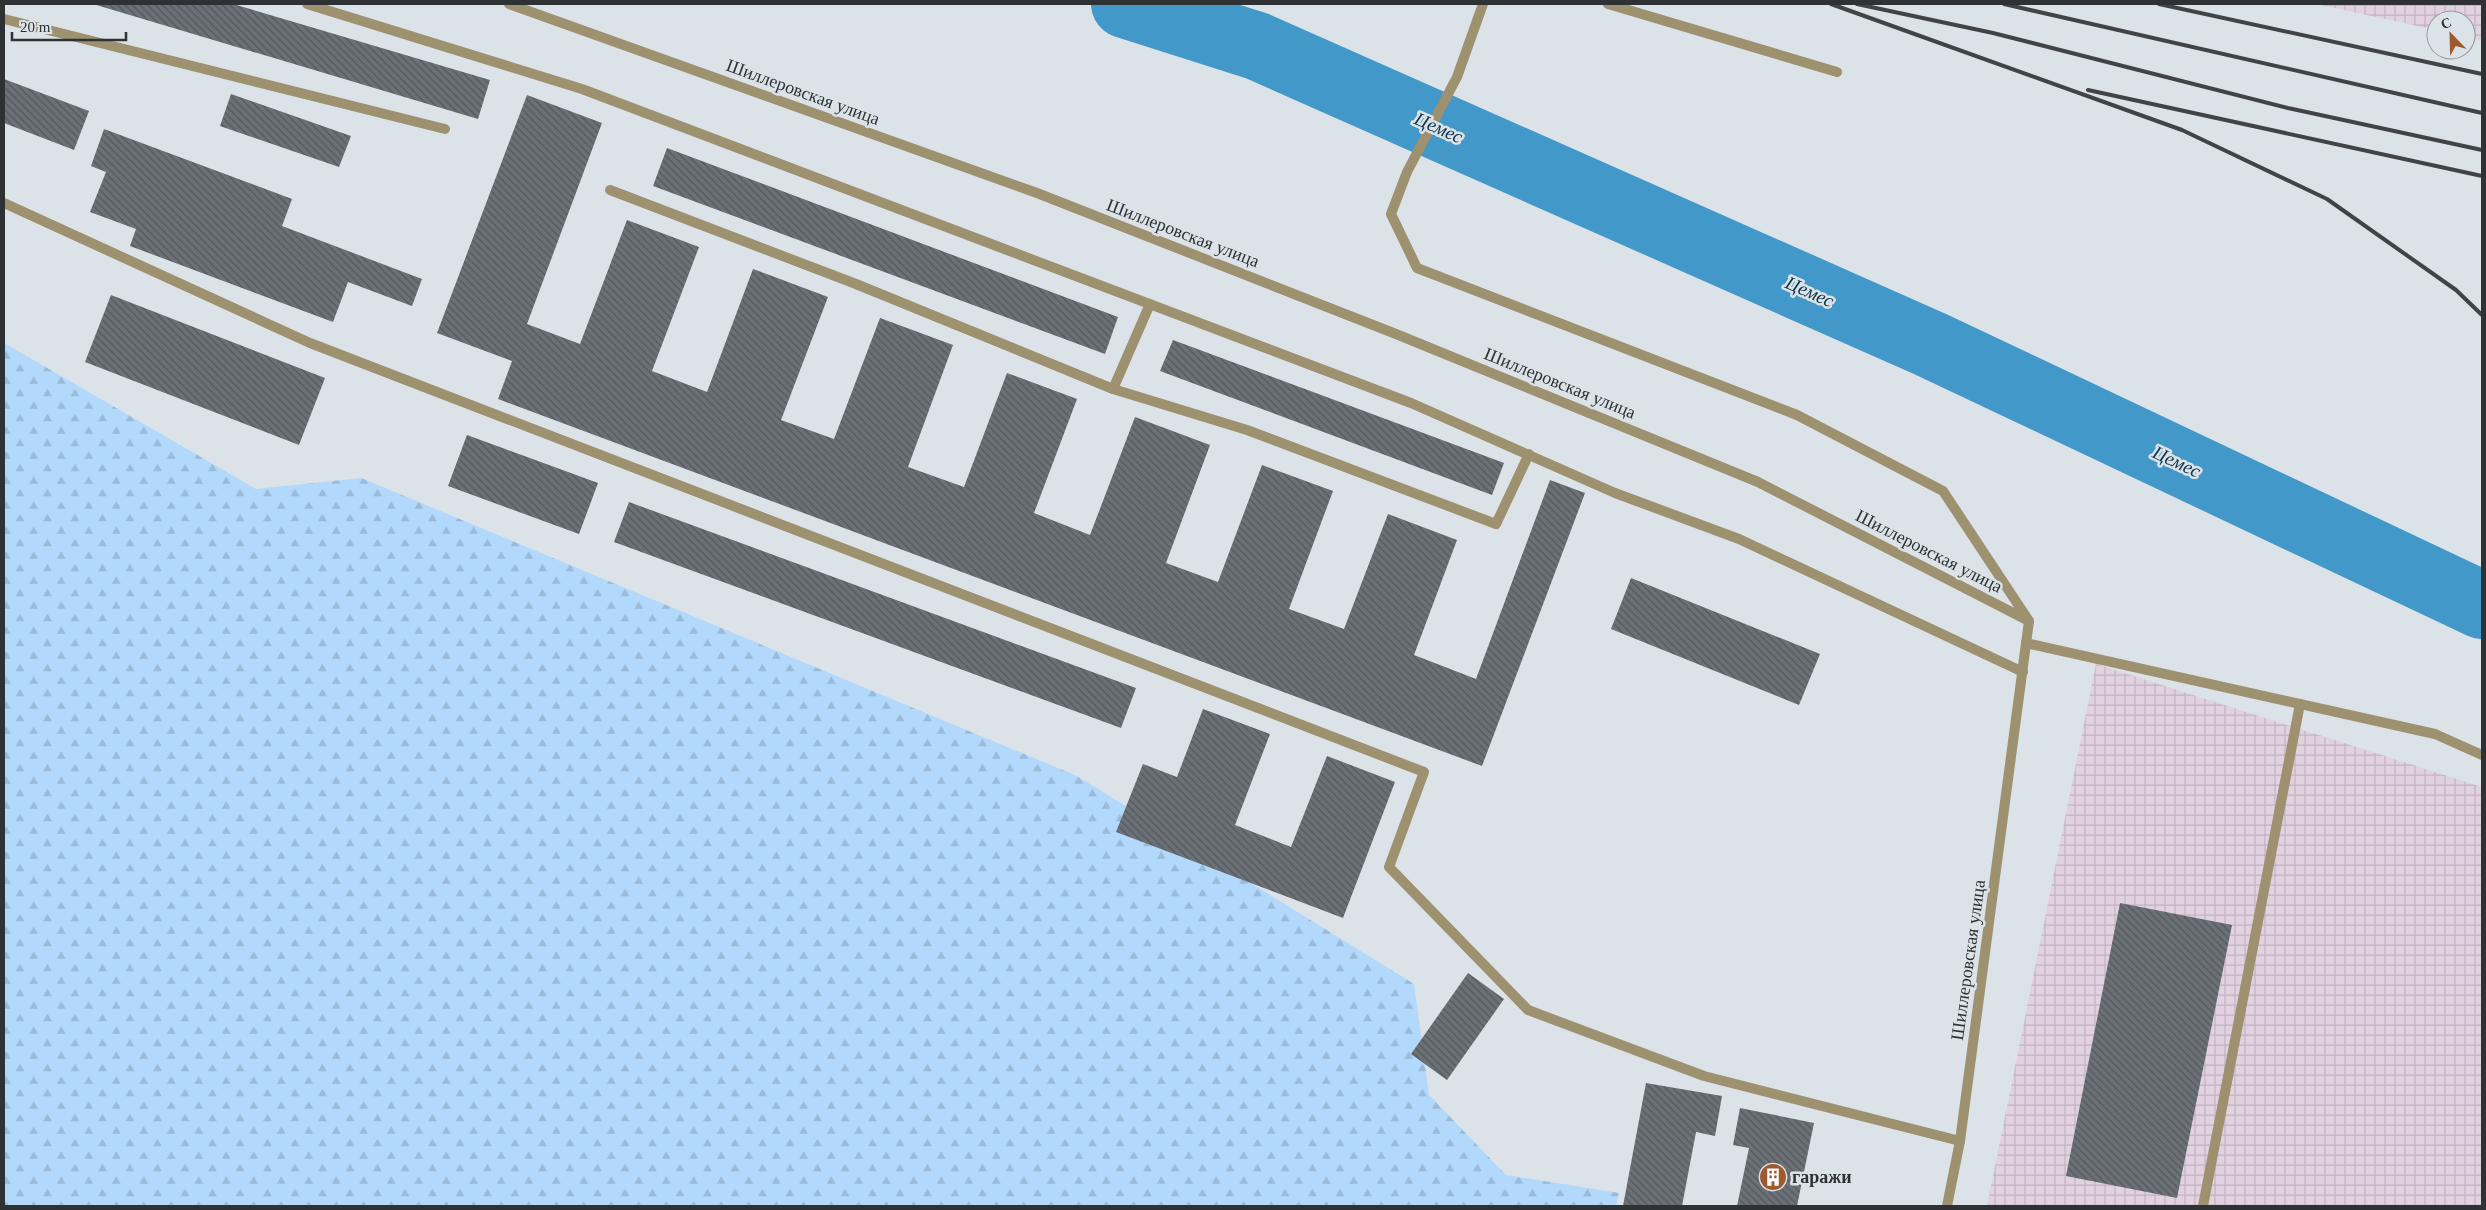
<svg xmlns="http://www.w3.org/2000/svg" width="2486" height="1210" viewBox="0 0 2486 1210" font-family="'Times New Roman',serif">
  <defs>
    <pattern id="industrial-grid" width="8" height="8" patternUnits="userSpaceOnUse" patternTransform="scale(1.25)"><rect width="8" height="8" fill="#e2d1e1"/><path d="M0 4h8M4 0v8" fill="none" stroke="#c2b4c2"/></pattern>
    <pattern id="forest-firs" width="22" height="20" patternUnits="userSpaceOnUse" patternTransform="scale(1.25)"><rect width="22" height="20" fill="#b2d8fb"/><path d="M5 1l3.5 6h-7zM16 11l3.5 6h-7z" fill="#99bad8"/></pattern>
    <pattern id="building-back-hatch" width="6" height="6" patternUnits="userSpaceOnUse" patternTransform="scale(1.25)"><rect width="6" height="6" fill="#6b7176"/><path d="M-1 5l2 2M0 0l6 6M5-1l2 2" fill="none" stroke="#54585c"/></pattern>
  </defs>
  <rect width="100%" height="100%" fill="#dbe2e8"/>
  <g fill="url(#industrial-grid)">
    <path d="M2316,4H2482V41L2466,37V20H2436V30Z"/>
    <path d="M2096,664L2482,787V1206H1987Z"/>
  </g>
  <path fill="url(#forest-firs)" d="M4,343L256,489L361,478L1077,776L1414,984L1429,1095L1506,1175L1619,1193L1616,1206H4Z"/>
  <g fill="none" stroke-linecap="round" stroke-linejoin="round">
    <path stroke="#4398ca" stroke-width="68" d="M1125,4L1257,46L1930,344L2482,605"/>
  </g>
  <g fill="url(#building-back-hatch)">
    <path d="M93,4H233L490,80L478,119Z"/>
    <path d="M4,79L89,111L74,150L4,123Z"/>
    <path d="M231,94L351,136L339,167L220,126Z"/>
    <path d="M527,95L602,123L527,324L580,344L627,220L699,247L652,371L707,392L753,269L828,297L781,420L834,439L880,318L953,345L908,467L964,487L1007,373L1077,399L1034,513L1090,535L1135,417L1210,445L1166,563L1218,582L1262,465L1333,491L1289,609L1344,629L1388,514L1457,540L1414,655L1476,679L1550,480L1585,493L1482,766L498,399L512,361L437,333Z"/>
    <path d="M104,129L292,199L282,226L422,279L412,306L348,282L333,322L130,246L136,229L90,212L106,172L91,166Z"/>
    <path d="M667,148L1118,317L1105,354L653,186Z"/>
    <path d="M111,295L325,378L299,445L85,362Z"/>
    <path d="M1173,340L1504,463L1492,495L1160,371Z"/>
    <path d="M467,435L598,483L579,534L448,486Z"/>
    <path d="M629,502L1136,688L1121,728L614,542Z"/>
    <path d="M1631,578L1820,654L1799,705L1611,629Z"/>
    <path d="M1203,709L1270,734L1235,825L1291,847L1327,756L1395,782L1343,918L1116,832L1143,764L1177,777Z"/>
    <path d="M2120,903L2232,925L2177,1198L2066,1176Z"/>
    <path d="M1468,973L1504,999L1447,1080L1411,1054Z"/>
    <path d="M1646,1083L1722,1096L1715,1136L1696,1132L1682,1206H1623Z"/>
    <path d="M1740,1108L1814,1123L1797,1206H1737L1749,1148L1733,1145Z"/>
  </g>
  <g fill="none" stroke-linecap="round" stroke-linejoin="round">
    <g stroke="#9e916f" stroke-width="10">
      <path d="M307,4L582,89L1411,403L1615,493L1739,539L2023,672"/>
      <path d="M1483,4L1457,77L1407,172L1391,214L1417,268L1797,415L1943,491L2029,621"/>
      <path d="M1608,4L1837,72"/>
      <path d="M4,19L445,129"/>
      <path d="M610,190L856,284L1113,389L1247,430L1496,524L1529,454"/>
      <path d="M4,203L310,343L1424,772L1389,867L1528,1010L1704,1076L1960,1141"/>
      <path d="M1113,389L1150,304"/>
      <path d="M2026,643L2435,734L2482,755"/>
      <path d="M2203,1206L2300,704"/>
    </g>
    <path stroke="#9e916f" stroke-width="10" d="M509,4L1037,193L1396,334L1758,482L2029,621L1960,1141L1947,1206"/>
    <g stroke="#414447" stroke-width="4">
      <path d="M1831,4L2182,130L2327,199L2456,290L2482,315"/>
      <path d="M1857,4L1993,33L2288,108L2482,150"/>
      <path d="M2004,4L2482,113"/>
      <path d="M2159,4L2482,74"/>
      <path d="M2088,90L2482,176"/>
    </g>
  </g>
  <defs>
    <g id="building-disc" transform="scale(1.4375)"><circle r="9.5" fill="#9f592f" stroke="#dbe2e8"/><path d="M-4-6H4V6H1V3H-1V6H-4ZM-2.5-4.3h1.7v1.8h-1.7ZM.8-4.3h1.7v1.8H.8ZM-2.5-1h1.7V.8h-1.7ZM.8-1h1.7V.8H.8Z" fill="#fff"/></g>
  </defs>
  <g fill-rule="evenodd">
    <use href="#building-disc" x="1773" y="1177"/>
  </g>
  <g text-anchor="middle" stroke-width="5" stroke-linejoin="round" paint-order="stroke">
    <g font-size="18" fill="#2f3234" stroke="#dbe2e8">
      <text transform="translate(803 92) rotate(20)" y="6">Шиллеровская улица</text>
      <text transform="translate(1183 233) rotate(21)" y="6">Шиллеровская улица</text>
      <text transform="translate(1560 383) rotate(22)" y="6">Шиллеровская улица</text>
      <text transform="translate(1929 551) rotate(27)" y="6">Шиллеровская улица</text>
      <text transform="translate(1968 960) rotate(-82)" y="6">Шиллеровская улица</text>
    </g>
    <g font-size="18" font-weight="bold" fill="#2f3234" stroke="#dbe2e8" text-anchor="start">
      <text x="1792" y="1183">гаражи</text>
    </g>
    <g font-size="19" font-style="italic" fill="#0e3348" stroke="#dbe2e8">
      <text transform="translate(1439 127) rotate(24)" y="7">Цемес</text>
      <text transform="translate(1810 291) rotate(24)" y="7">Цемес</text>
      <text transform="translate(2177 461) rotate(25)" y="7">Цемес</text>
    </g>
  </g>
  <rect width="2486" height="1210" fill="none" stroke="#2f3234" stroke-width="10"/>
  <g transform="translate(2451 35) rotate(337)"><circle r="24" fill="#dbe2e8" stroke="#969ca0"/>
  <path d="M0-4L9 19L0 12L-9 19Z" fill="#9f592f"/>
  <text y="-8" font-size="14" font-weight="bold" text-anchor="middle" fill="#2f3234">С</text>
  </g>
  <path d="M12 32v8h114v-8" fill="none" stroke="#2f3234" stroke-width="2.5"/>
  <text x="20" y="32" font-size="15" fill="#2f3234" stroke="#dbe2e8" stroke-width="4" paint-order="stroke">20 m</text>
</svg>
